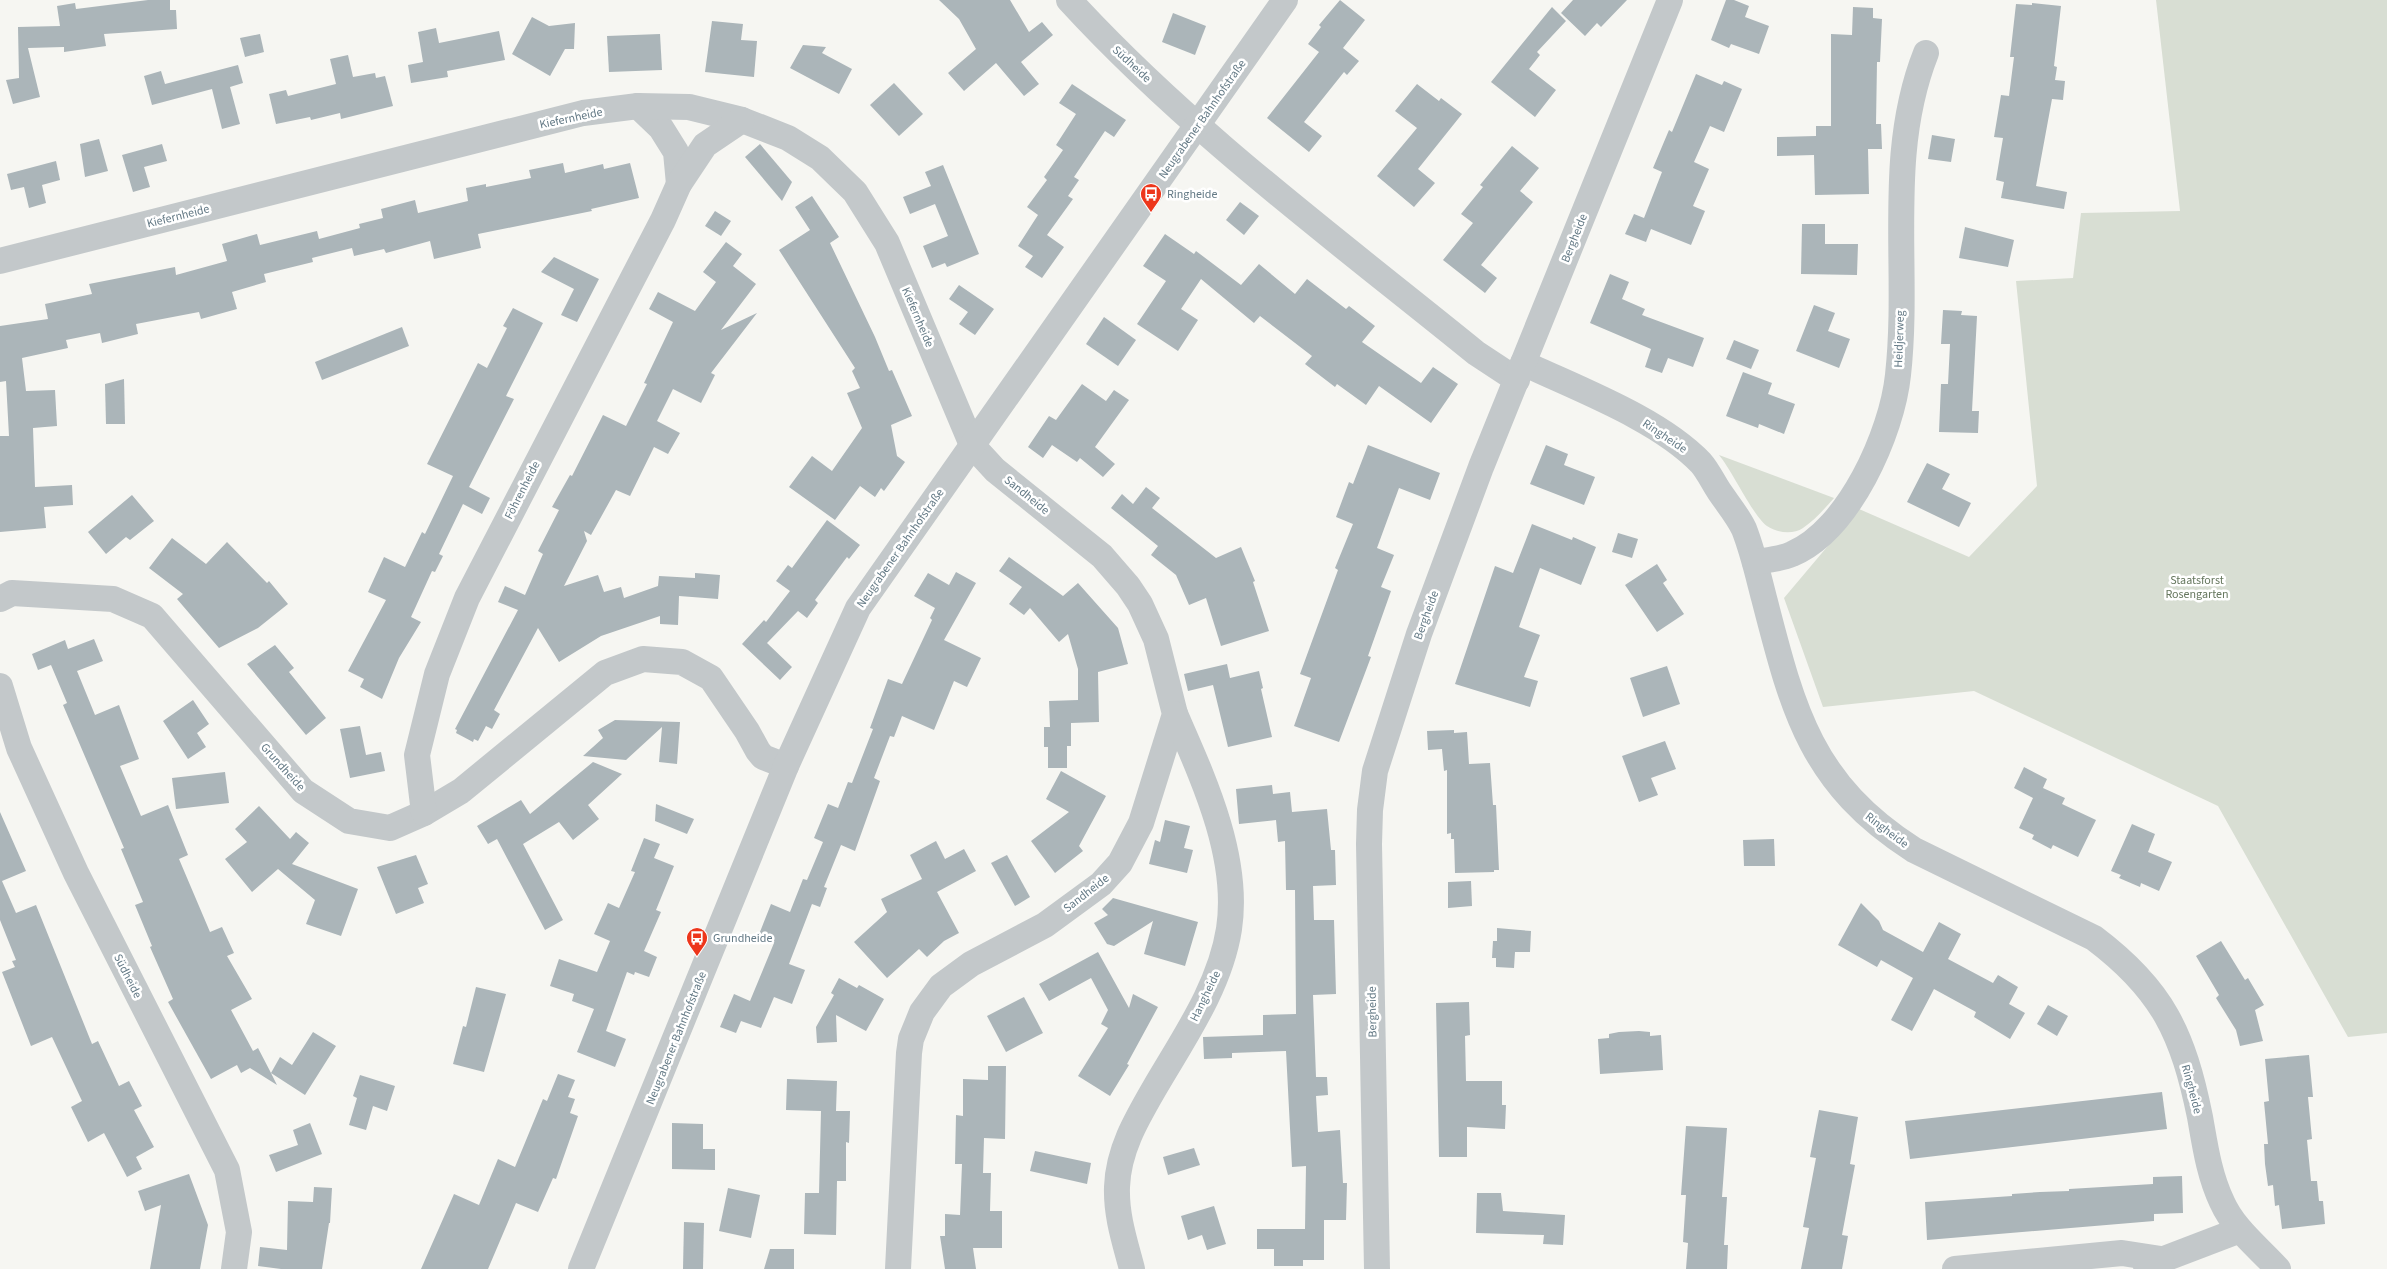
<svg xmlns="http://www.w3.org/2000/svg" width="2387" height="1269" viewBox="0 0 2387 1269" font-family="'Source Sans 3',sans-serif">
  <rect width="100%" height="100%" fill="#f6f6f2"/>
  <g fill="#d8ded3">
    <path d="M2156,0H2387V1033L2348,1037L2218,806L1974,691L1823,707L1784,598L1859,509L1969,557L2037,486L2016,281L2073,278L2081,213L2180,211Z"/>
    <path d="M1719,455L1834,498C1825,508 1815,520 1803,528C1793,535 1777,533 1767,526C1753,516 1733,472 1719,455Z"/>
  </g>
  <g fill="#abb5b9">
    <path d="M148,0H170V10H176L177,29L104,34L106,46L64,52V47L28,48L40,97L13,104L6,80L19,78L18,27L60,26L57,6L75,3L76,9Z"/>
    <path d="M939,0H1010L1029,32L1042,22L1053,35L1021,62L1039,84L1024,96L996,63L964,91L948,73L976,49L959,19Z"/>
    <path d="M1340,0L1365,20L1343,48L1359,61L1347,75L1344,72L1304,122L1322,136L1309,152L1267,118L1319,52L1308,44L1321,27L1319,25Z"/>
    <path d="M1573,0H1627L1601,27L1597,23L1585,36L1561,13Z"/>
    <path d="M1726,0H1734L1749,6L1745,17L1769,26L1759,54L1731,44L1729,48L1711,40Z"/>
    <path d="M2032,3L2061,6L2054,66L2057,67L2055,80L2065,81L2063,100L2052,99L2036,186L2067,192L2064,209L2001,198L2004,182L1996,180L2003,138L1994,137L2001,95L2009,96L2014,57H2010L2016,4L2032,5Z"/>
    <path d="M1552,7L1566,21L1537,52L1540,55L1529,69L1556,90L1535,117L1491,82Z"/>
    <path d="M1853,7L1873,8V18L1882,19L1880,62H1877L1876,124H1881L1882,149H1868L1869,194L1815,195L1814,155L1777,156V137L1816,136V126H1831V34L1852,35Z"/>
    <path d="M1173,13L1206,26L1195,55L1162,42Z"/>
    <path d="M532,17L549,26L575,23L574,49H565L550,76L512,54Z"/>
    <path d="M712,21L743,24L741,40L757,41L754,77L705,72Z"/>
    <path d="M436,28L439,43L499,31L505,60L447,71L448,77L411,83L408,65L423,62L418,32Z"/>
    <path d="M260,34L264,52L245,57L240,38Z"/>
    <path d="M660,34L662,70L609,72L607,36Z"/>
    <path d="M803,45L826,47L822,53L852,69L839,94L790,68Z"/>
    <path d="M348,55L353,77L375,73L376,78L385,76L393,106L341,119L340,113L311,120L310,117L276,124L269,94L286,90L288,96L336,84L330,59Z"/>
    <path d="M238,65L243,83L230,87L240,124L222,129L212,89L152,105L144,76L161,71L165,84Z"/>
    <path d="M1696,74L1722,85L1724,81L1742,89L1724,132L1710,126L1694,162L1709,169L1693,206L1705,211L1691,245L1651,229L1646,242L1625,234L1634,214L1644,218L1662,172L1653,168L1669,130L1672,132Z"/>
    <path d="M894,83L923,114L899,136L870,105Z"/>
    <path d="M1072,84L1126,120L1114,137L1105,131L1074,177L1079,180L1068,196L1073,199L1047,235L1064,247L1042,278L1025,267L1033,256L1018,246L1038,215L1027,207L1047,180L1044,177L1063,150L1056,145L1076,114L1059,103Z"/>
    <path d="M1417,84L1439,101L1441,98L1462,114L1418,169L1435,183L1414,207L1377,176L1417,128L1395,111Z"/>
    <path d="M1932,135L1955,139L1951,162L1928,159Z"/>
    <path d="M99,139L108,171L85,177L80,144Z"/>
    <path d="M162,144L167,161L144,167L150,187L133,192L122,155Z"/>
    <path d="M760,144L792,182L782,201L745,157Z"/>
    <path d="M1512,146L1539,168L1520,191L1533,202L1481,265L1497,278L1485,293L1443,260L1473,223L1461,214L1483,187L1480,185Z"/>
    <path d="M56,161L60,180L42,185L46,203L29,208L24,187L11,190L7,174Z"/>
    <path d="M563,163L565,173L603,164L604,169L630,163L639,198L591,209L592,211L478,234L481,248L434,259L430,241L386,253L384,249L354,256L352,248L312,258L313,262L264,274L266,282L232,292L237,309L201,319L199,312L136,324L138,334L102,343L100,333L66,340L68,348L22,358L26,391L55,390L57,426L33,428L35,487L72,485L73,505L44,507L46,528L0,532V436H9L6,381L0,382V326L48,319L45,304L92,294L89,284L175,267L176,275L227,261L222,244L257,234L260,245L317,231L319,239L360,228L359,224L383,218L381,209L415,200L418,213L468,201L466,188L486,184V187L531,178L529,170Z"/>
    <path d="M943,165L979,254L947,267L945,263L932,268L923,246L948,236L935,204L910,214L903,197L931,186L925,172Z"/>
    <path d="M812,196L839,237L830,243L875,337L889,371L892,370L912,416L891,425L897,456L905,462L884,491L881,488L875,497L860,486L835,520L789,487L812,456L832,471L862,428L847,393L860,388L852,371L855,368L779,250L810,230L795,207Z"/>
    <path d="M1240,202L1259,216L1244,235L1226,220Z"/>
    <path d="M715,211L731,221L721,236L705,226Z"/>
    <path d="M1802,224H1825V244H1858L1857,275L1801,274Z"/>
    <path d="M1965,227L2014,240L2008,267L1959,258Z"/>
    <path d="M1165,234L1194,254L1196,251L1241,285L1259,264L1295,294L1307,279L1346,309L1349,306L1375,326L1362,342L1421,383L1433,367L1458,384L1431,423L1379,386L1366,405L1337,384L1335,387L1305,364L1312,356L1260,316L1254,323L1201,279L1181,309L1198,320L1178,351L1137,324L1166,281L1143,266Z"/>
    <path d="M726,242L742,254L733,266L756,284L721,330L757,313L711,373L715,375L701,403L673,389L657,421L680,433L668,454L654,447L630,496L616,490L591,535L584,531L587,541L564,586L598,575L604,592L621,587L624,598L658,586L659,576L695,578V573L720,575L718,599L679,596L678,625L660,624V616L601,636L559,662L538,628L494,710L500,714L492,729L486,726L478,741L474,739L473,742L456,733L457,730L455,729L518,610L498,602L505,586L525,595L543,554L538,551L559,510L552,507L570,475L572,476L603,415L626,426L647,384L644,383L673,322L649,309L658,292L695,311L716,282L703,272Z"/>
    <path d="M554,257L599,279L577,322L561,315L574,289L541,272Z"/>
    <path d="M1610,274L1629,282L1622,299L1645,309L1642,315L1704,338L1693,367L1668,358L1662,373L1645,367L1651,349L1590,323Z"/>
    <path d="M959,285L994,309L975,335L959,324L968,312L949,299Z"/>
    <path d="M1814,305L1835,313L1828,331L1850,339L1839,368L1796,351Z"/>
    <path d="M513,308L543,323L506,396L514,399L469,487L490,498L482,514L463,504L439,554L443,556L435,572L432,571L411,617L421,622L399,658L382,699L360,687L364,679L348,671L386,600L368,592L384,557L405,567L422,532L425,534L453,476L427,464L478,363L487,368L507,328L503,326Z"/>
    <path d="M1943,310L1962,311L1961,315L1977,316L1972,411H1979L1978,433L1939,432L1941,384H1948L1950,344H1941Z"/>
    <path d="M1104,317L1136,340L1118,366L1086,344Z"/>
    <path d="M402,327L409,346L322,380L315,362Z"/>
    <path d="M1734,340L1759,350L1751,369L1726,359Z"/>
    <path d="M1743,372L1772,383L1768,394L1795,404L1784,434L1759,424L1758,428L1726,416Z"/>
    <path d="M124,379L125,424H106L105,384Z"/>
    <path d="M1082,384L1106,401L1114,390L1129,400L1095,447L1115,464L1103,477L1080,458L1077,462L1052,445L1043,458L1028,447L1049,416L1056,420Z"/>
    <path d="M1368,445L1440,473L1430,500L1399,488L1377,548L1394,555L1381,587L1391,591L1368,656L1371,657L1339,742L1294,726L1311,678L1300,674L1338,570L1335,568L1353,524L1336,517L1349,482L1353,484Z"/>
    <path d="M1546,445L1568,454L1564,465L1595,477L1584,505L1530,484Z"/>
    <path d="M1927,463L1950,474L1942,489L1971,503L1959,527L1907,502Z"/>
    <path d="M1146,487L1160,498L1152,508L1216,558L1241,547L1255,581L1253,582L1269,631L1221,646L1206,598L1189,605L1176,575L1151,555L1158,546L1111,508L1122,494L1133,504Z"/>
    <path d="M132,495L154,521L130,540L126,537L106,554L88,532Z"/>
    <path d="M827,520L860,545L849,559L847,557L815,600L818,603L807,618L798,611L767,643L792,667L780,680L742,644L764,620L766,622L790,591L776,581L788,565L792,568Z"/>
    <path d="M1532,524L1572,540L1573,537L1596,547L1581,585L1540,568L1519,627L1540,635L1524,677L1538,681L1530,707L1455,684L1495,566L1513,573Z"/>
    <path d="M1618,533L1638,539L1632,558L1612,552Z"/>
    <path d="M172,538L206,564L227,542L267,583L269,581L288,604L258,628L219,648L177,599L183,594L149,568Z"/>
    <path d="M1009,557L1063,596L1078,583L1118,628L1128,664L1098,672L1099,722L1071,723V746H1067V768H1048V747H1044V727H1050L1049,701L1078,700V669L1068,634L1059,642L1030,608L1024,615L1009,604L1022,587L999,571Z"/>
    <path d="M1657,564L1667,580L1663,583L1684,614L1657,632L1625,585Z"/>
    <path d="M956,572L976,583L944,640L981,658L967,687L954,681L934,730L902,716L894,737L890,736L874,778L880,781L855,851L841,845L824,887L827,888L820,907L812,904L789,964L805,970L792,1004L774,997L761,1028L741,1021L736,1033L720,1027L734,994L750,1001L774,943L758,937L771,904L790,912L803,879L807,880L823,842L814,838L828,804L838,808L848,782L852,783L873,729L870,728L888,679L902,684L932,620L930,618L935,608L914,596L928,573L949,585Z"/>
    <path d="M94,639L103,661L77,671L95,715L119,705L139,759L120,766L141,816L168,805L188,855L179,859L210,932L222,927L234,953L227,956L252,999L231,1010L253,1051L258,1048L271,1073L280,1057L292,1065L313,1032L336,1046L305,1095L271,1073L277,1085L250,1068L241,1073L237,1065L211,1079L168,1002L173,999L150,947L152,946L135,905L143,902L121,849L124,848L63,705L67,703L51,665L38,670L32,654L65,640L68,649Z"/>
    <path d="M275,645L294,668L289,672L326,718L306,735L247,664Z"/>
    <path d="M1227,664L1230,678L1259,671L1263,688L1261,689L1272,737L1228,747L1213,685L1188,691L1184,674Z"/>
    <path d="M1667,666L1680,704L1643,717L1630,678Z"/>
    <path d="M193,700L209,724L197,733L206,747L188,759L163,721Z"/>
    <path d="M615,720L680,722L677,764L659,762L662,727L626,760L583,756L603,738L598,730Z"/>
    <path d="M360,726L366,755L381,752L385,771L350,778L340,729Z"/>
    <path d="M1454,730V733L1467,732L1469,764L1490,763L1493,805H1496L1499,870H1494V872L1455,873L1454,839H1451V833L1447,834V770L1444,771L1442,749L1428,750L1427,731Z"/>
    <path d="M1665,741L1676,769L1651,778L1658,795L1639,802L1622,756Z"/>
    <path d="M593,762L622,774L588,805L599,819L573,840L559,822L523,844L563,920L545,930L497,839L488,844L477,826L521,800L530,814Z"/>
    <path d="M2024,767L2047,779L2043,788L2065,798L2062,804L2096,820L2078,857L2053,845L2051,849L2032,839L2034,835L2019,828L2033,798L2014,788Z"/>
    <path d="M1061,771L1106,796L1079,846L1083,851L1055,873L1031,841L1069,812L1046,799Z"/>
    <path d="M225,772L229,803L176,809L172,778Z"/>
    <path d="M1272,785L1273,794L1290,792L1292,812L1327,809L1331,850H1335L1336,885L1313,886L1314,920H1334L1336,994L1313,995L1316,1077H1327L1328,1095L1316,1096L1318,1132L1340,1130L1343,1183H1347L1346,1220H1324V1260H1303V1266H1274V1249H1257V1229H1305L1306,1166L1292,1167L1286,1051L1232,1053V1058L1204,1059L1203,1037L1263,1035V1015L1296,1014L1295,890H1286L1285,841L1278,842L1276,820L1239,824L1236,789Z"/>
    <path d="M656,804L694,819L687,834L655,821Z"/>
    <path d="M259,806L290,839L296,832L309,843L292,864L358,889L341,936L306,924L315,900L278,869L252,892L225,859L247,842L235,829Z"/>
    <path d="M0,812L26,871L2,881L16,913L36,905L92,1044L98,1041L119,1086L129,1081L142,1106L134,1110L154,1147L136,1157L142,1169L127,1177L104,1133L88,1142L71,1107L82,1101L52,1037L31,1046L2,972L15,967L12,961L16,960L0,920Z"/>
    <path d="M1165,820L1190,826L1184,848L1193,850L1187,873L1149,864L1155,840L1160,842Z"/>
    <path d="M2132,824L2155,834L2148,852L2172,862L2159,891L2141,883L2140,887L2119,878L2121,875L2111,871Z"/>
    <path d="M644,838L660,844L654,858L674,866L656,910L661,912L644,951L657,957L649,977L635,972L634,975L627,972L606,1031L626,1039L615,1067L577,1052L594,1009L572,1001L574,994L550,986L559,959L597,972L610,941L594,934L608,903L619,908L635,872L631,871Z"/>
    <path d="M1774,839L1775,866H1744L1743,840Z"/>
    <path d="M936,841L945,859L964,849L976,871L937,892L959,933L944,941L927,957L919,949L887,978L854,942L887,912L881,899L922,879L910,855Z"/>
    <path d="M416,855L428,884L418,888L424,903L396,914L377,867Z"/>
    <path d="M1007,855L1030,897L1015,906L991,863Z"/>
    <path d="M1471,881L1472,906L1448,908V882Z"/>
    <path d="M1113,898L1198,922L1185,966L1144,954L1153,921L1114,946L1107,944L1094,923L1108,915L1102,909Z"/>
    <path d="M1861,903L1879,921L1883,930L1923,952L1939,922L1961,934L1948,959L1993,983L1998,975L2018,987L2009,1004L2025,1013L2010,1039L1974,1017L1976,1012L1934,989L1912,1031L1891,1020L1913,978L1881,960L1877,967L1838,945Z"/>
    <path d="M1497,928L1531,931L1530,952H1515L1514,968L1496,967V958H1492L1493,941H1497Z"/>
    <path d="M2221,941L2245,980L2248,978L2264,1005L2255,1010L2263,1041L2240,1046L2236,1030L2216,998L2219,995L2196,956Z"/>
    <path d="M1098,952L1129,1008L1133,994L1158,1007L1127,1064L1129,1065L1110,1096L1078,1076L1108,1028L1101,1024L1108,1010L1091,978L1049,1001L1039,984Z"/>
    <path d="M839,978L857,988L859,985L884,999L866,1031L836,1015L837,1042L817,1043L816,1027L834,995L831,993Z"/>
    <path d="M476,987L506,994L484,1072L453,1064L463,1026L466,1027Z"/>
    <path d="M1024,997L1043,1033L1006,1052L987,1016Z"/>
    <path d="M1469,1002L1470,1035L1465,1036L1466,1081H1502V1105H1506L1505,1129L1467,1127V1157H1439L1436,1003Z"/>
    <path d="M2048,1005L2068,1016L2057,1036L2037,1024Z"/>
    <path d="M1639,1031L1650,1032V1036L1661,1035L1663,1070L1600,1074L1598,1039L1609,1038V1034L1619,1032Z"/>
    <path d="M2309,1055L2313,1097H2308L2312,1139L2307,1140L2311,1181H2317L2319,1201H2323L2325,1224L2282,1229L2279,1205L2275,1206L2273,1185L2268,1186L2265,1164L2264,1144H2268L2264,1102L2269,1101L2265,1059Z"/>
    <path d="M988,1066H1006L1005,1139L984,1138L983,1173H991L990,1211H1002V1248H973L976,1269H945L940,1236H945V1214L960,1215L962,1164H955L956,1115L963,1116V1079L988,1080Z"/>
    <path d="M558,1074L575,1080L568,1097L575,1099L570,1113L578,1116L556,1179L553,1178L538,1212L516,1203L488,1269H421L454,1194L479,1205L498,1159L515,1167L543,1099L547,1101Z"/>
    <path d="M360,1075L395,1086L387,1111L373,1106L366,1130L349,1125L357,1098L353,1096Z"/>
    <path d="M787,1079L837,1081L836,1111H850L849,1143L846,1142V1181H837L836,1235L804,1234L805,1193H819L821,1111L786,1110Z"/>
    <path d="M2162,1092L2167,1129L1910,1159L1905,1121Z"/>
    <path d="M1819,1110L1858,1117L1850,1164L1855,1165L1842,1235L1848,1236L1842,1269H1801L1809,1228L1803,1227L1816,1158L1810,1157Z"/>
    <path d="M310,1123L322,1154L276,1172L269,1155L298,1145L293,1130Z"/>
    <path d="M672,1123L703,1124V1149H715V1170L672,1169Z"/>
    <path d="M1686,1126L1727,1128L1722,1197H1727L1724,1245H1728L1727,1269H1686L1688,1243L1683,1242L1686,1195H1681Z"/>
    <path d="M1194,1148L1200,1165L1168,1175L1163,1157Z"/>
    <path d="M1035,1151L1091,1163L1087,1184L1030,1171Z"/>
    <path d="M189,1174L208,1225L200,1269H150L161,1205L145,1211L138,1191Z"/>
    <path d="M2182,1176L2183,1213L2154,1214V1221L1927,1240L1925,1202L2012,1196V1194L2040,1192L2069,1191V1189L2153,1184V1177Z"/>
    <path d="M314,1187L332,1188L330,1223H329L322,1269H281L258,1266L260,1247L287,1250L288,1201L313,1202Z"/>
    <path d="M728,1188L760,1195L751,1238L719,1231Z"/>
    <path d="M1477,1193H1501L1503,1211L1565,1215L1563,1245L1543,1244L1544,1235L1476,1233Z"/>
    <path d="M1214,1206L1226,1244L1207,1250L1202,1235L1188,1240L1181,1216Z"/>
    <path d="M684,1222L704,1223L703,1269H683Z"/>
    <path d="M770,1249H794V1269H764Z"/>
  </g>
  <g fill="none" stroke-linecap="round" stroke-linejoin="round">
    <g stroke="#c3c8ca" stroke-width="26">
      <path d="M1069,0C1190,132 1337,240 1476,353L1517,380"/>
      <path d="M638,106L661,128L676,152L679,184"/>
      <path d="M0,261L583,113L638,106L689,107L742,120L788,138L820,158L855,192L887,243L972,445L995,470L1102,556L1128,586L1140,604L1156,639L1175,714L1141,823L1120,863L1101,884L1045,925L971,964L941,986L922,1012L911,1039L909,1053L898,1269"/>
      <path d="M1523,363C1578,389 1659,419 1701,463C1708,471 1713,482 1719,491C1727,503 1738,516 1744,529C1753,552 1758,575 1764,598C1793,711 1811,784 1914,850L2094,938C2163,990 2183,1034 2200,1117C2205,1145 2209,1175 2222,1202C2234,1229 2258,1247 2278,1269"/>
      <path d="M1755,562C1767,560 1781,559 1792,554C1849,530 1892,433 1898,375C1910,267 1885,156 1926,53"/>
      <path d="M0,599L12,593L113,599L152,616L303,791L349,821L390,828L424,813L461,791L605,673L643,659L682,662L711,678L747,731L758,751L763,757L786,766"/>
      <path d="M0,686L19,748L76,873L227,1170L239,1232L234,1269"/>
      <path d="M424,813L417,755L437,674L467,598L663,220L679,184L705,145L742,120"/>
      <path d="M2146,1266L2240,1230"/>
      <path d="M581,1269L786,766L858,608L1285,0"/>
      <path d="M1132,1269C1125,1242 1116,1216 1117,1187C1118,1151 1136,1120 1154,1089C1183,1039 1220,987 1229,929C1240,857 1203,778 1175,714"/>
      <path d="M1377,1269L1369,844L1370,810L1375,771L1419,634L1481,467L1670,0"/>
      <path d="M1955,1269L2122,1253L2161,1259"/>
    </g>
  </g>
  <defs>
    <g id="bus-pin" transform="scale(1.125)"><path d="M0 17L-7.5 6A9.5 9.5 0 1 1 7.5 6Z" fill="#ed361b" stroke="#fff"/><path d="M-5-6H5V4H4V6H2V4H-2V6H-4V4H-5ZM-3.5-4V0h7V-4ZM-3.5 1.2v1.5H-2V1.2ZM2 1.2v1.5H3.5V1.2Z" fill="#fff"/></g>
  </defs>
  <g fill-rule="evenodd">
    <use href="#bus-pin" x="1151" y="194"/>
    <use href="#bus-pin" x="697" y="938"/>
  </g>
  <g text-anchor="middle" stroke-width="5" stroke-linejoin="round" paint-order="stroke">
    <g font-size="12" fill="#637985" stroke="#fff">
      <text transform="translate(1132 64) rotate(43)" y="4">Südheide</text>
      <text transform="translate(571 118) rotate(-12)" y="4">Kiefernheide</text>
      <text transform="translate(1202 119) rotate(-55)" y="4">Neugrabener Bahnhofstraße</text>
      <text transform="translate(178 216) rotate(-14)" y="4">Kiefernheide</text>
      <text transform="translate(1574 238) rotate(-68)" y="4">Bergheide</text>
      <text transform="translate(918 317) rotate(67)" y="4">Kiefernheide</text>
      <text transform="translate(1899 339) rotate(-88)" y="4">Heidjerweg</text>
      <text transform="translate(1665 436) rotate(34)" y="4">Ringheide</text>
      <text transform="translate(522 490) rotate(-63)" y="4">Föhrenheide</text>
      <text transform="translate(1027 495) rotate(39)" y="4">Sandheide</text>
      <text transform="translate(900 548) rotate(-55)" y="4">Neugrabener Bahnhofstraße</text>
      <text transform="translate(1426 615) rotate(-70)" y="4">Bergheide</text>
      <text transform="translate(283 767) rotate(48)" y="4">Grundheide</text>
      <text transform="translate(1887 830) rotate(37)" y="4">Ringheide</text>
      <text transform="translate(1086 893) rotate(-38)" y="4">Sandheide</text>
      <text transform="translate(128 976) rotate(63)" y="4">Südheide</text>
      <text transform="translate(1205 996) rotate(-64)" y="4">Hangheide</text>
      <text transform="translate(1372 1012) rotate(-91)" y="4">Bergheide</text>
      <text transform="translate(676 1038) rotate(-68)" y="4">Neugrabener Bahnhofstraße</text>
      <text transform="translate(2192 1089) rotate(75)" y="4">Ringheide</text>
    </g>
    <g font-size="12" fill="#637985" stroke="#fff" text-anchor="start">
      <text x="1167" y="198">Ringheide</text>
      <text x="713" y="942">Grundheide</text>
    </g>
    <g font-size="12" fill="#66775e" stroke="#fff">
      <text x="2197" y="584">Staatsforst<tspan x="2197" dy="14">Rosengarten</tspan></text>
    </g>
  </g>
</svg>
